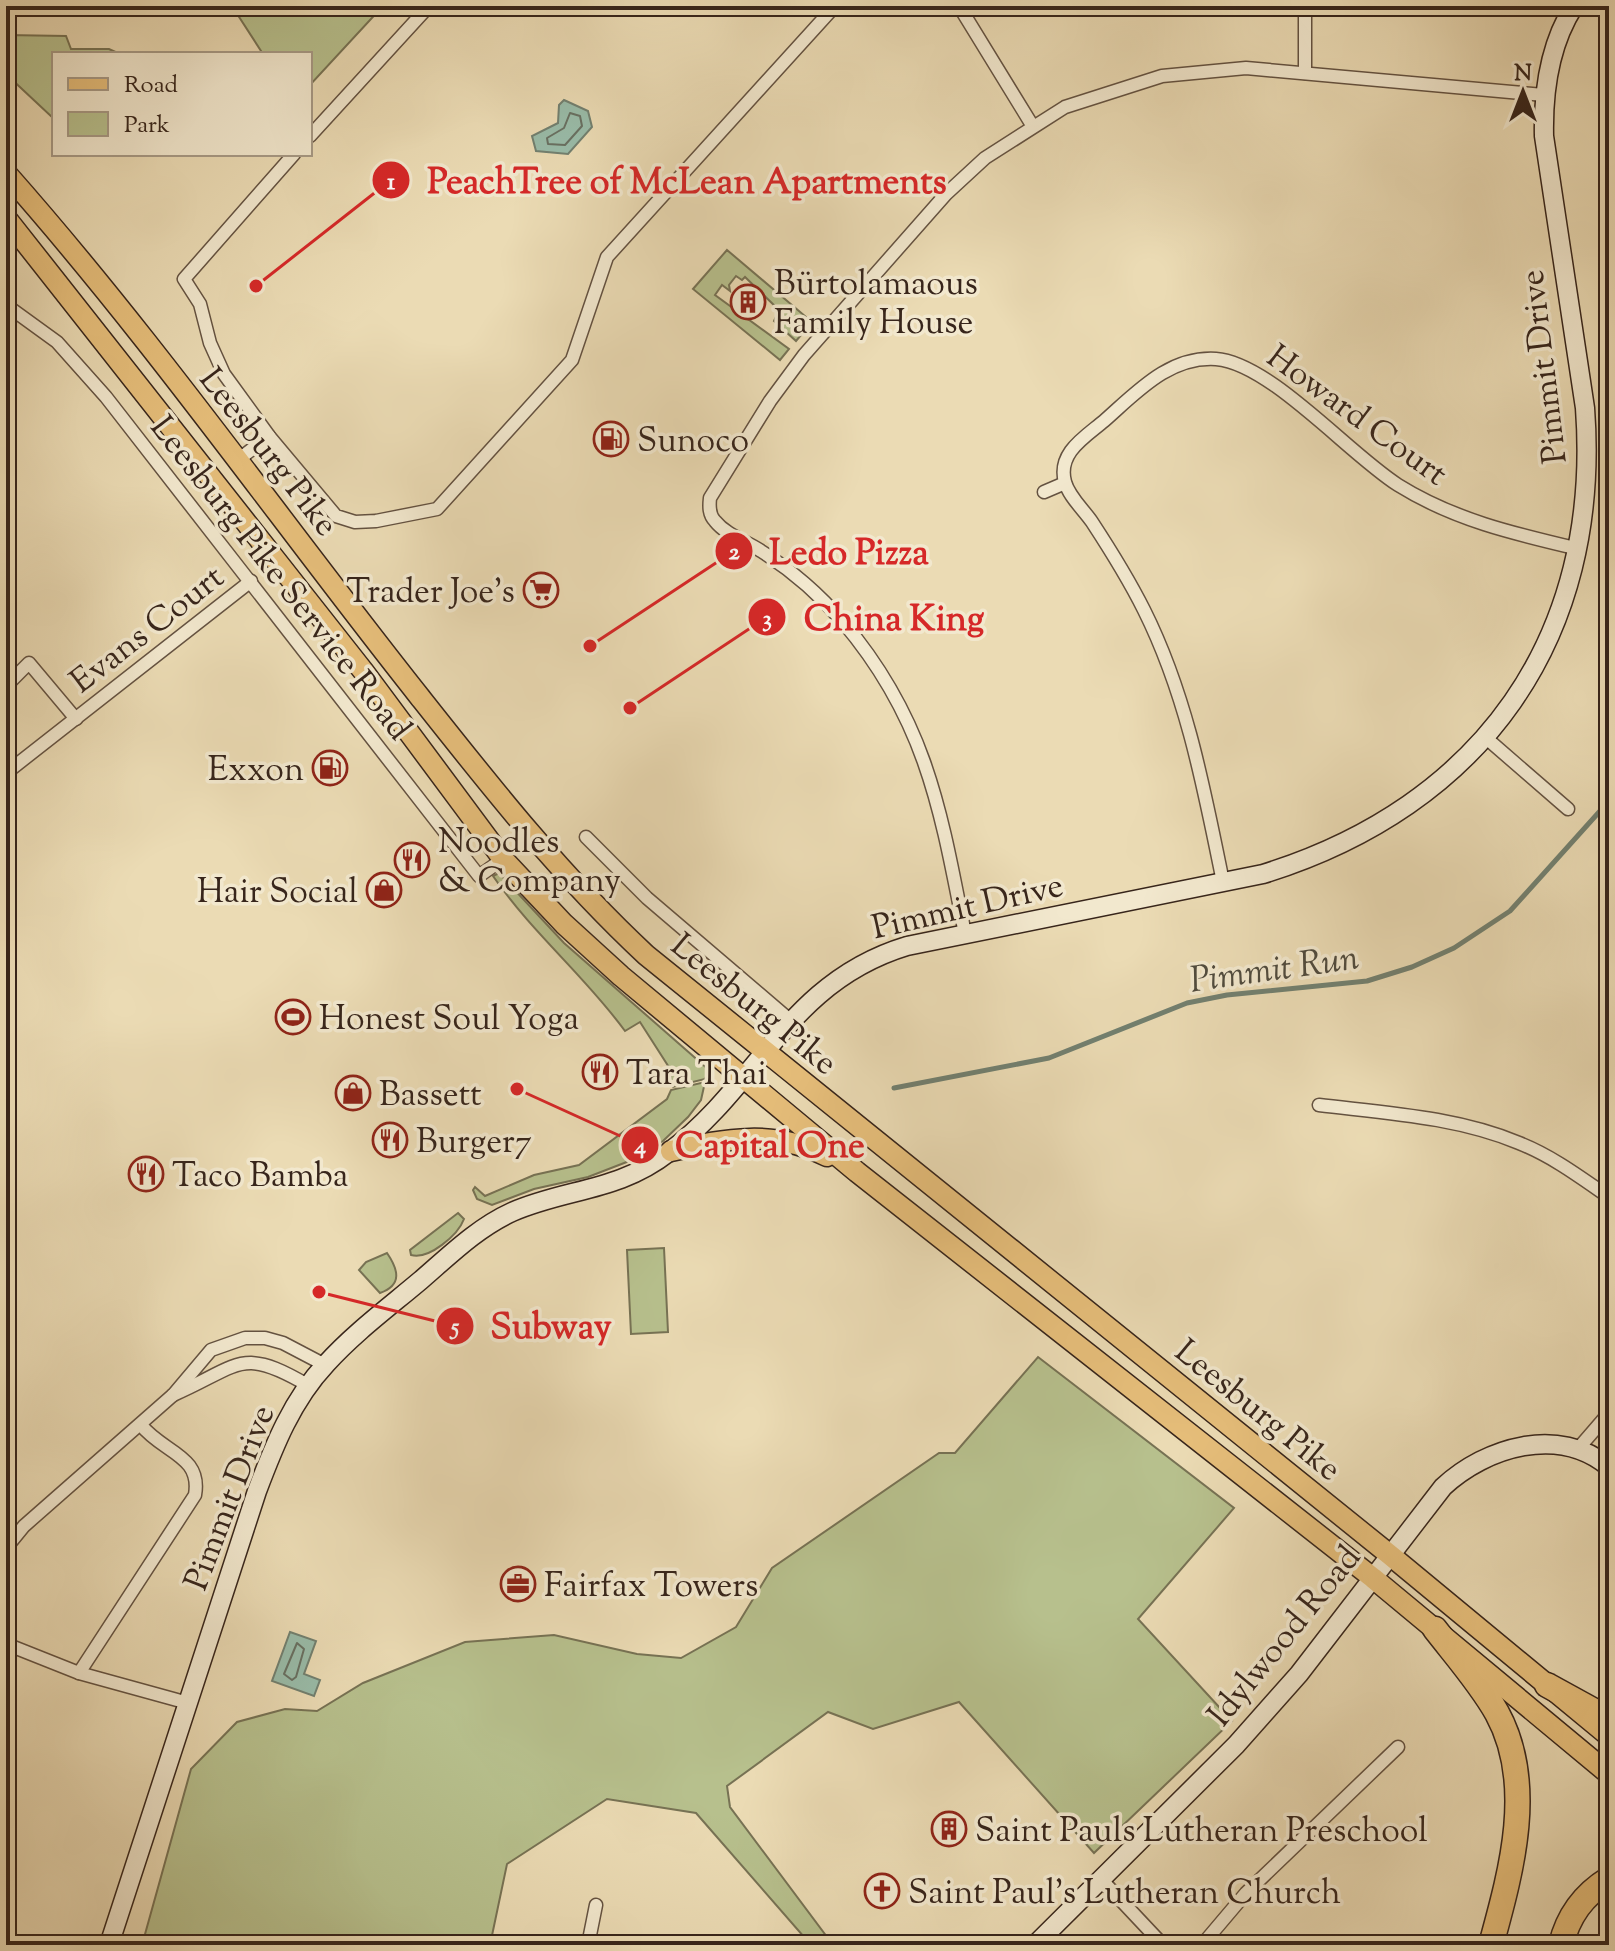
<svg xmlns="http://www.w3.org/2000/svg" width="1615" height="1951" viewBox="0 0 1615 1951" font-family="'Sorts Mill Goudy',serif">
  <rect width="100%" height="100%" fill="#ebdbb4"/>
  <filter id="stains"><feTurbulence type="fractalNoise" baseFrequency=".0025" numOctaves="4"/><feColorMatrix values="0 0 0 0 .2 0 0 0 0 .09 0 0 0 0 .02 0 0 0 .5 -.17"/></filter>
  <radialGradient id="worn" r=".72"><stop offset=".6" stop-color="#630" stop-opacity="0"/><stop offset="1" stop-color="#630" stop-opacity=".3"/></radialGradient>
  <g fill="#b7c08d" stroke="#777254" stroke-width="2">
    <path d="M232,6H383L310,85V54H263Z"/>
    <path d="M6,35L66,36L71,49H109L120,54H54V119L6,74Z"/>
    <path d="M727,250L812,322L796,341L774,321L779,310L745,277L742,280L736,276L729,285L730,291L722,285L715,295L789,349L780,360L693,289Z"/>
    <path d="M499,873L564,943L709,1070L705,1079L673,1087L669,1083L672,1072L640,1022L625,1031C585,976 532,933 493,876Z"/>
    <path d="M705,1082L701,1100L688,1117L663,1141L637,1158L588,1177L534,1189L492,1205L477,1199L473,1190L475,1187L485,1196L534,1175L579,1165L667,1099L671,1090Z"/>
    <path d="M458,1213L464,1219C458,1235 429,1260 411,1255L410,1250Z"/>
    <path d="M664,1248L668,1332L631,1334L627,1250Z"/>
    <path d="M387,1253C398,1269 403,1285 380,1293L359,1270L366,1262Z"/>
    <path d="M1038,1357L1234,1508L1138,1619L1232,1721L1094,1853L959,1702L873,1729L828,1712L727,1786L730,1807L833,1945H811L696,1813L607,1799L507,1864L490,1945H142L191,1769L237,1722L285,1709L317,1711L363,1683L465,1642L554,1635L637,1654L681,1658L736,1627L772,1568L939,1453H955Z"/>
  </g>
  <g fill="#99bca9" stroke="#728070" stroke-width="2">
    <path d="M564,100L588,111L592,127L568,154L536,151L532,136L558,123L559,105Z"/>
    <path d="M290,1632L316,1641L304,1674L320,1680L314,1696L272,1681Z"/>
  </g>
  <g fill="none" stroke-linecap="round" stroke-linejoin="round">
    <g stroke="#687062" stroke-width="2">
      <path d="M570,113L580,116L582,126L565,145L548,144L547,138L564,128Z"/>
      <path d="M297,1643L304,1649L296,1677L292,1680L284,1674Z"/>
    </g>
    <path stroke="#728070" stroke-width="5" d="M894,1088L1049,1058L1187,1003L1227,995L1367,981L1412,967L1454,948L1510,911L1609,801"/>
    <g stroke="#645241" stroke-width="15">
      <g id="street">
        <path d="M959,6L1032,125"/>
        <path d="M1305,73V6"/>
        <path d="M310,136L429,6"/>
        <path d="M294,154L184,279L200,304L210,343L224,374L269,436L336,516L355,522L376,521L437,509L572,360L607,257L835,6"/>
        <path d="M6,305L57,342L106,397L479,876L503,859"/>
        <path d="M238,460L269,436"/>
        <path d="M1044,492L1065,483"/>
        <path d="M6,686L29,663L76,719"/>
        <path d="M1485,737L1568,809"/>
        <path d="M6,773L251,581"/>
        <path d="M586,837L647,898L791,1021"/>
        <path d="M1223,882C1204,789 1187,696 1144,610C1129,580 1111,551 1092,522C1084,510 1069,497 1065,482C1057,453 1085,437 1104,421C1137,392 1169,356 1216,359C1270,363 1349,454 1398,485C1454,520 1515,534 1579,549"/>
        <path d="M965,934C941,812 927,721 843,622C820,595 791,570 761,551C746,541 726,535 715,521C709,515 709,507 710,498L770,401L804,355L946,194L985,158L1065,107L1162,76L1246,68L1544,95"/>
        <path d="M1319,1105C1386,1113 1457,1117 1519,1143C1552,1156 1580,1177 1609,1197"/>
        <path d="M173,1395C240,1366 240,1345 309,1386"/>
        <path d="M1577,1450L1609,1413"/>
        <path d="M6,1548L24,1526L173,1395L211,1350L245,1338H265L283,1343L325,1365"/>
        <path d="M6,1644L79,1673L188,1703"/>
        <path d="M79,1673L195,1495C202,1455 163,1453 141,1425"/>
        <path d="M1100,1878L1163,1945"/>
        <path d="M588,1945L596,1905"/>
        <path d="M1202,1945L1246,1893L1398,1747"/>
      </g>
    </g>
    <g stroke="#37251b" stroke-width="21">
      <g id="secondary">
        <path d="M109,1945L257,1491C274,1446 292,1400 326,1364C354,1333 389,1307 421,1280C450,1255 477,1228 512,1212C567,1188 618,1192 669,1152C760,1084 788,982 907,946L1263,874C1482,806 1602,638 1585,408L1544,136C1543,91 1549,45 1574,6"/>
        <path d="M1035,1945L1236,1745L1299,1674L1443,1487C1486,1447 1559,1425 1609,1467"/>
      </g>
    </g>
    <g stroke="#37251b" stroke-width="23">
      <g id="primary">
        <path d="M6,173C153,339 281,522 419,696C491,787 561,876 646,955L1390,1555L1609,1736"/>
        <path d="M6,218L364,672L503,859L564,924L621,976L857,1172L1373,1578L1609,1774"/>
        <path d="M671,1151C726,1139 774,1129 827,1156"/>
      </g>
    </g>
    <g stroke="#37251b" stroke-width="27">
      <g id="highway">
        <path d="M1435,1629C1456,1656 1480,1683 1497,1713C1536,1784 1511,1872 1491,1945"/>
        <path d="M1547,1685L1609,1719"/>
        <path d="M1561,1945C1568,1916 1583,1895 1609,1879"/>
      </g>
    </g>
    <use href="#street" stroke="#f2e8ce" stroke-width="12"/>
    <use href="#secondary" stroke="#f2e8ce" stroke-width="18"/>
    <use href="#primary" stroke="#e6be7a" stroke-width="20"/>
    <use href="#highway" stroke="#e6be7a" stroke-width="24"/>
  </g>
  <defs>
    <g id="building-ring" transform="scale(1.8)"><circle r="9.5" fill="#f2e8ce" stroke="#8f2418" stroke-width="1.5"/><path d="M-4-6H4V6H1V3H-1V6H-4ZM-2.5-4.3h1.7v1.8h-1.7ZM.8-4.3h1.7v1.8H.8ZM-2.5-1h1.7V.8h-1.7ZM.8-1h1.7V.8H.8Z" fill="#8f2418"/></g>
    <g id="fuel-ring" transform="scale(1.8)"><circle r="9.5" fill="#f2e8ce" stroke="#8f2418" stroke-width="1.5"/><path d="M-5.5-6h7V0h2V4h1.3V-2.5L3-4.5l.8-.8L6-3V5H2.5V1h-1V6h-7ZM-4.2-4.7v3.2H.2V-4.7Z" fill="#8f2418"/></g>
    <g id="supermarket-ring" transform="scale(1.8)"><circle r="9.5" fill="#f2e8ce" stroke="#8f2418" stroke-width="1.5"/><path d="M-6-5.5h2.5l.6 2H6L4.5 2H-2.5L-4.4-4H-6ZM-1.5 3.2a1.3 1.3 0 1 0 .1 0ZM3 3.2a1.3 1.3 0 1 0 .1 0Z" fill="#8f2418"/></g>
    <g id="restaurant-ring" transform="scale(1.8)"><circle r="9.5" fill="#f2e8ce" stroke="#8f2418" stroke-width="1.5"/><path d="M-5-6h1v4h1v-4h1v4h1v-4h1v5L-1.5 .5V6h-2V.5L-5-1ZM5-6V6H3V1.5H1.5Q1.5-4 5-6Z" fill="#8f2418"/></g>
    <g id="shop-ring" transform="scale(1.8)"><circle r="9.5" fill="#f2e8ce" stroke="#8f2418" stroke-width="1.5"/><path d="M-5-2.5h2.3a2.7 3.5 0 0 1 5.4 0H5L5.5 6h-11ZM-1.5-2.5h3a1.5 2.3 0 0 0-3 0Z" fill="#8f2418"/></g>
    <g id="stadium-ring" transform="scale(1.8)"><circle r="9.5" fill="#f2e8ce" stroke="#8f2418" stroke-width="1.5"/><path d="M0-5a6.5 5 0 1 0 0 10a6.5 5 0 1 0 0-10ZM-3.5-1.8h7v3.6h-7Z" fill="#8f2418"/></g>
    <g id="office-ring" transform="scale(1.8)"><circle r="9.5" fill="#f2e8ce" stroke="#8f2418" stroke-width="1.5"/><path d="M-6-3h4V-5.5h4V-3h4V5H-6ZM-1-4.5V-3h2v-1.5ZM-6 0V1H6V0Z" fill="#8f2418"/></g>
    <g id="church-ring" transform="scale(1.8)"><circle r="9.5" fill="#f2e8ce" stroke="#8f2418" stroke-width="1.5"/><path d="M-1.2-6h2.4v3.5h3.3v2.4h-3.3V6h-2.4V-.1h-3.3v-2.4h3.3Z" fill="#8f2418"/></g>
  </defs>
  <g fill-rule="evenodd">
    <use href="#building-ring" x="748" y="302"/>
    <use href="#fuel-ring" x="611" y="439"/>
    <use href="#supermarket-ring" x="541" y="590"/>
    <use href="#fuel-ring" x="330" y="768"/>
    <use href="#restaurant-ring" x="412" y="860"/>
    <use href="#shop-ring" x="384" y="890"/>
    <use href="#stadium-ring" x="293" y="1017"/>
    <use href="#restaurant-ring" x="600" y="1072"/>
    <use href="#shop-ring" x="353" y="1093"/>
    <use href="#restaurant-ring" x="390" y="1140"/>
    <use href="#restaurant-ring" x="146" y="1174"/>
    <use href="#office-ring" x="518" y="1584"/>
    <use href="#building-ring" x="949" y="1829"/>
    <use href="#church-ring" x="882" y="1891"/>
  </g>
  <g text-anchor="middle" stroke-width="7" stroke-linejoin="round" paint-order="stroke">
    <g font-size="34" fill="#37251b" stroke="#f2e8ce" text-anchor="start">
      <text x="774" y="294">Bürtolamaous<tspan x="774" dy="39">Family House</tspan></text>
      <text x="637" y="451">Sunoco</text>
      <text x="515" y="602" text-anchor="end">Trader Joe's</text>
      <text x="304" y="780" text-anchor="end">Exxon</text>
      <text x="438" y="852">Noodles<tspan x="438" dy="39">&amp; Company</tspan></text>
      <text x="358" y="902" text-anchor="end">Hair Social</text>
      <text x="319" y="1029">Honest Soul Yoga</text>
      <text x="626" y="1084">Tara Thai</text>
      <text x="379" y="1105">Bassett</text>
      <text x="416" y="1152">Burger7</text>
      <text x="172" y="1186">Taco Bamba</text>
      <text x="544" y="1596">Fairfax Towers</text>
      <text x="975" y="1841">Saint Pauls Lutheran Preschool</text>
      <text x="908" y="1903">Saint Paul's Lutheran Church</text>
    </g>
    <g font-size="34" fill="#37251b" stroke="#f2e8ce">
      <text transform="translate(1542 367) rotate(-97)" y="12">Pimmit Drive</text>
      <text transform="translate(1358 414) rotate(36)" y="12">Howard Court</text>
      <text transform="translate(270 451) rotate(52)" y="12">Leesburg Pike</text>
      <text transform="translate(282 577) rotate(52)" y="12">Leesburg Pike Service Road</text>
      <text transform="translate(146 628) rotate(-38)" y="12">Evans Court</text>
      <text transform="translate(967 905) rotate(-13)" y="12">Pimmit Drive</text>
      <text transform="translate(755 1003) rotate(39)" y="12">Leesburg Pike</text>
      <text transform="translate(1259 1409) rotate(39)" y="12">Leesburg Pike</text>
      <text transform="translate(228 1497) rotate(-69)" y="12">Pimmit Drive</text>
      <text transform="translate(1283 1635) rotate(-51)" y="12">Idylwood Road</text>
    </g>
    <g font-size="36" font-style="italic" fill="#504b3e" stroke="#f2e8ce">
      <text transform="translate(1274 967) rotate(-8)" y="13">Pimmit Run</text>
    </g>
  </g>
  <path fill="none" stroke="#d62828" stroke-width="3" d="M256 286L391 180M590 646L734 551M630 708L767 617M517 1089L640 1145M319 1292L455 1326"/>
  <g fill="#d62828" stroke="#f2e8ce" stroke-width="3">
    <circle cx="256" cy="286" r="8"/>
    <circle cx="590" cy="646" r="8"/>
    <circle cx="630" cy="708" r="8"/>
    <circle cx="517" cy="1089" r="8"/>
    <circle cx="319" cy="1292" r="8"/>
    <circle cx="391" cy="180" r="20"/>
    <circle cx="734" cy="551" r="20"/>
    <circle cx="767" cy="617" r="20"/>
    <circle cx="640" cy="1145" r="20"/>
    <circle cx="455" cy="1326" r="20"/>
  </g>
  <g font-size="24" text-anchor="middle" font-weight="bold" fill="#fff">
    <text x="391" y="189">1</text>
    <text x="734" y="559">2</text>
    <text x="767" y="626">3</text>
    <text x="640" y="1153">4</text>
    <text x="455" y="1334">5</text>
  </g>
  <g font-size="36" text-anchor="middle" font-weight="bold" fill="#d62828" stroke="#f2e8ce" stroke-width="7" stroke-linejoin="round" paint-order="stroke">
    <text x="687" y="193">PeachTree of McLean Apartments</text>
    <text x="849" y="564">Ledo Pizza</text>
    <text x="894" y="630">China King</text>
    <text x="770" y="1157">Capital One</text>
    <text x="551" y="1338">Subway</text>
  </g>
  <rect width="1615" height="1951" fill="none" stroke="#ebdbb4" stroke-width="32"/>
  <rect x="8" y="8" width="1599" height="1935" fill="none" stroke="#37251b" stroke-width="4"/>
  <rect x="16" y="16" width="1583" height="1919" fill="none" stroke="#37251b" stroke-width="2"/>
  <rect x="52" y="52" width="260" height="104" fill="#f2e8ce" stroke="#a79a86" stroke-width="2"/>
  <rect x="68" y="78" width="40" height="12" fill="#e6be7a" stroke="#a79a86" stroke-width="2"/>
  <text x="124" y="92" font-size="24" fill="#37251b">Road</text>
  <rect x="68" y="112" width="40" height="24" fill="#b7c08d" stroke="#a79a86" stroke-width="2"/>
  <text x="124" y="132" font-size="24" fill="#37251b">Park</text>
  <g transform="translate(1523 92)" stroke="#f2e8ce" stroke-width="6" paint-order="stroke">
  <path d="M0-6L14 30L0 20L-14 30Z" fill="#37251b"/>
  <text y="-12" font-size="22" font-weight="bold" text-anchor="middle" fill="#37251b">N</text>
  </g>
  <rect width="100%" height="100%" filter="url(#stains)"/>
  <rect width="100%" height="100%" fill="url(#worn)"/>
</svg>
